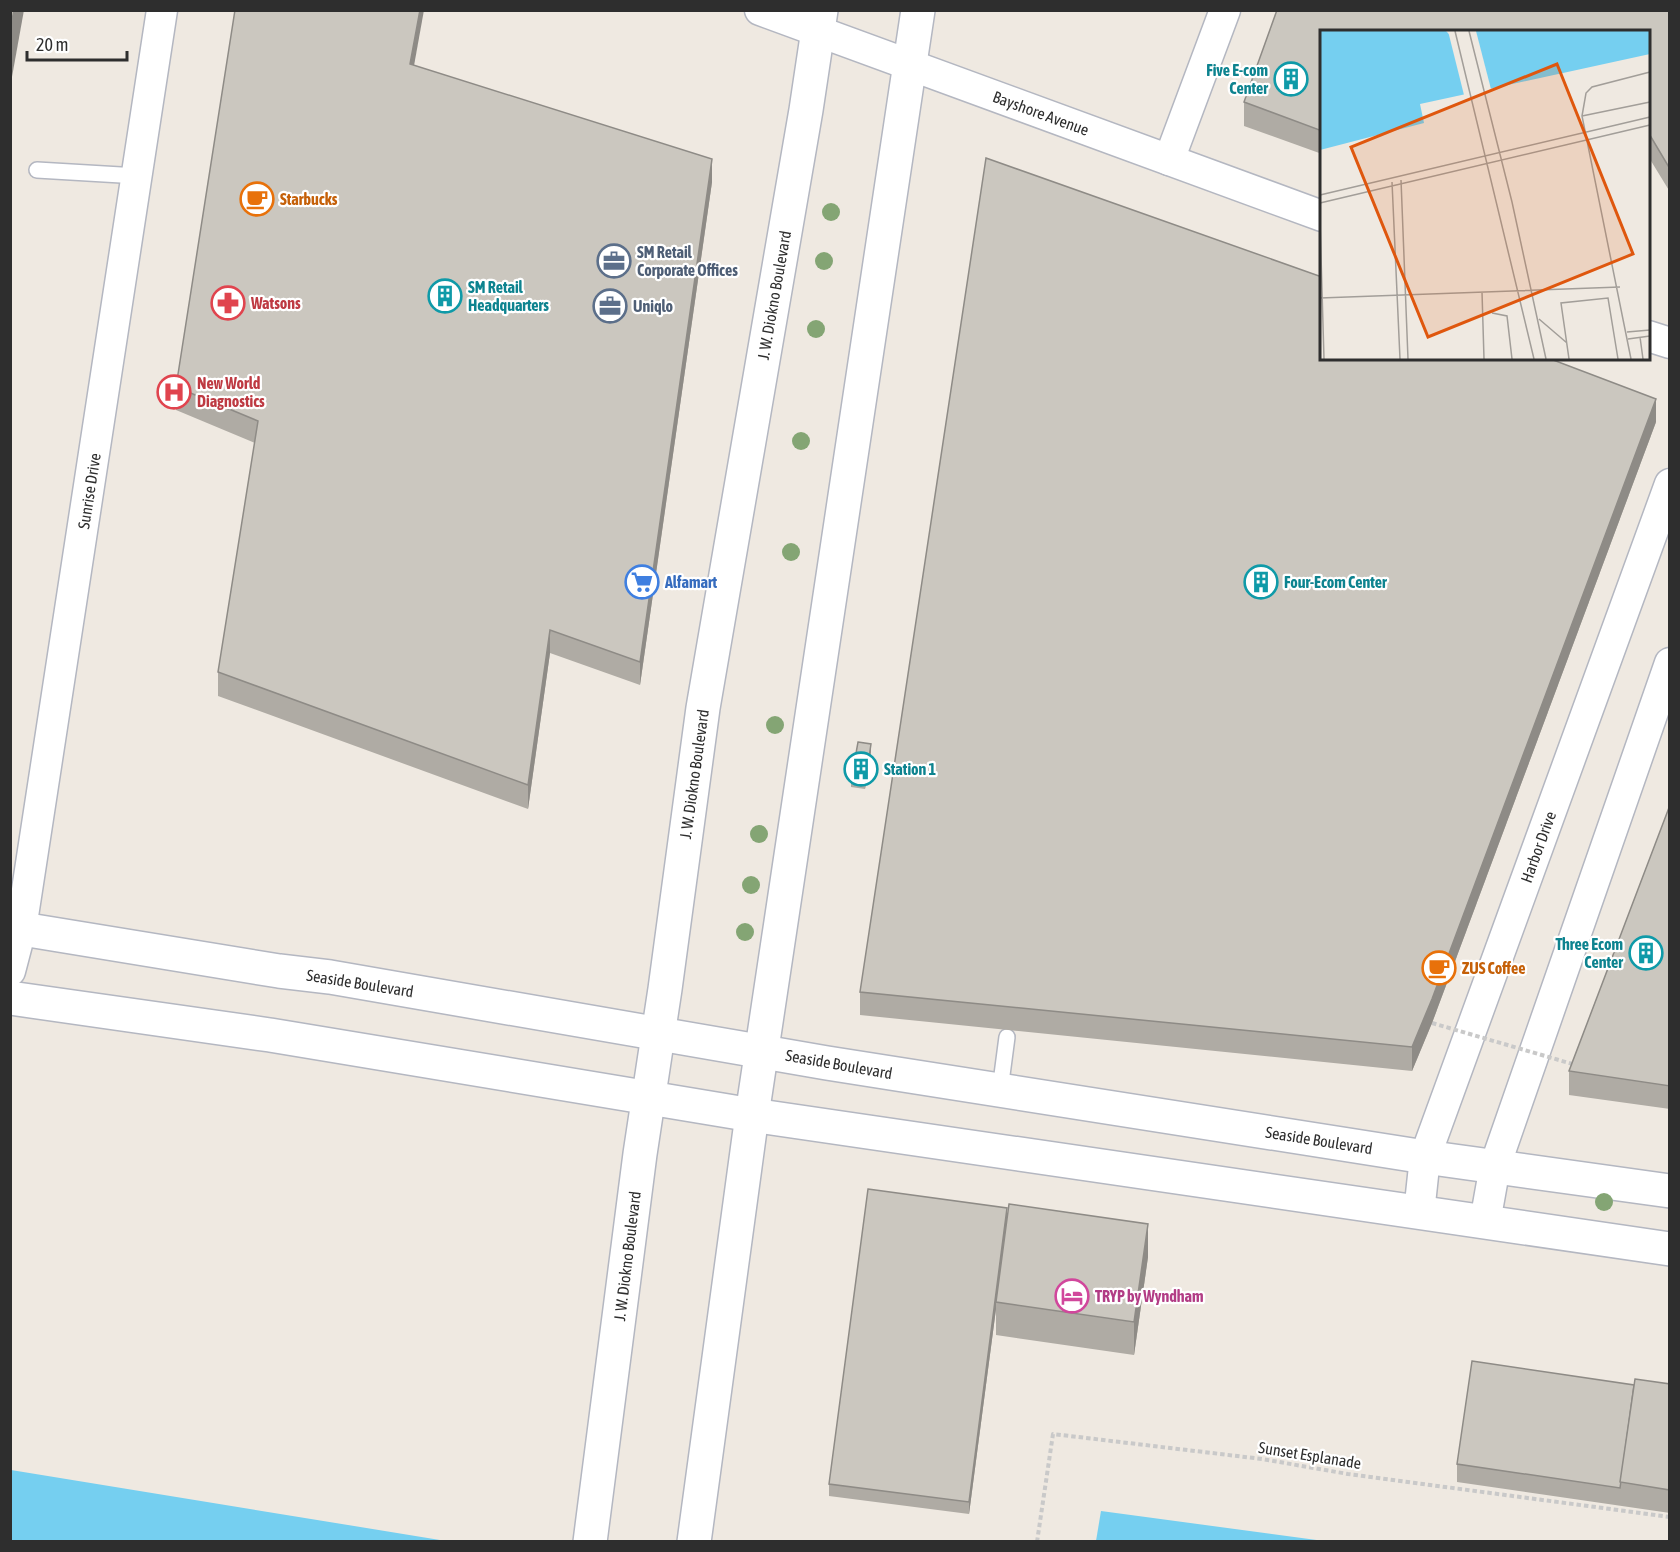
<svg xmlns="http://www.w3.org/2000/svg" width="1680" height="1552" viewBox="0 0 1680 1552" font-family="'Asap Condensed',sans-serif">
  <rect width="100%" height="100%" fill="#efe9e1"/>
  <g fill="#75cff0">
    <path d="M11,1470L446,1541H11Z"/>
    <path d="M1101,1511L1324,1541H1096Z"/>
  </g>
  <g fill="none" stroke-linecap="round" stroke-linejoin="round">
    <g stroke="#b4b7c1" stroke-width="18">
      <g id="service">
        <path d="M37,170L138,176"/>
        <path d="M1000,1090L1007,1037"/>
      </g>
    </g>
    <g stroke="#b4b7c1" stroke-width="33">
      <g id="minor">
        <path d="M760,10L1322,216"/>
        <path d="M1169,160L1225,10"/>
        <path d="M1648,336L1670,343"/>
        <path d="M10,971L21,929L162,10"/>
        <path d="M1419,1213L1425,1157L1670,484"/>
        <path d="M1485,1222L1495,1166L1670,663"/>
      </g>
    </g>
    <g stroke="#b4b7c1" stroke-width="36">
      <g id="tertiary">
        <path d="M10,927L279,971L330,977L827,1063L1425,1157L1670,1191"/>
        <path d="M10,998L270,1035L752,1115L1670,1249"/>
        <path d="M590,1542L640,1154L665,989L703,708L806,110L821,10"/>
        <path d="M694,1542L752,1115L918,10"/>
      </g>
    </g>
    <path stroke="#c9c9c9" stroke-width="4" stroke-dasharray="4.5 3" stroke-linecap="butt" d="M1037,1542L1053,1434L1262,1459L1348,1474L1670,1517"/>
    <use href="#service" stroke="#fff" stroke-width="15"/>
    <use href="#minor" stroke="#fff" stroke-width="30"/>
    <use href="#tertiary" stroke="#fff" stroke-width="33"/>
    <path stroke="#c9c9c9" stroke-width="4" stroke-dasharray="4.5 3" stroke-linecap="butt" d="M1432,1023L1576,1065"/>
  </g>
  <g fill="#84a574">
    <circle cx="831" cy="212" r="9"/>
    <circle cx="824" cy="261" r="9"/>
    <circle cx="816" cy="329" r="9"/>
    <circle cx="801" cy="441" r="9"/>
    <circle cx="791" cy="552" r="9"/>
    <circle cx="775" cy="725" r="9"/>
    <circle cx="759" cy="834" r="9"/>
    <circle cx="751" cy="885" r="9"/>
    <circle cx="745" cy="932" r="9"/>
    <circle cx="1604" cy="1202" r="9"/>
  </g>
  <g fill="#afaba4">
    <path d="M1277,10H1670V192L1648,156V32H1322V154L1244,126V102Z"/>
    <path d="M414,65L712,182L640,685L550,653L528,809L218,696V672L255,443L176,410V387Z"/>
    <path d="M1656,422L1432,1023L1412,1071L860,1015V992Z"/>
    <path d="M871,751L865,789L851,787V781Z"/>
    <path d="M1670,805V1109L1569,1095V1071Z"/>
    <path d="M1007,1220L1148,1257L1134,1355L996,1335V1309L969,1514L829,1496V1484Z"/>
    <path d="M1670,1384V1513L1457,1482V1464L1634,1385Z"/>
  </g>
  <g fill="#8e8b86">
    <path d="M14,10H24L10,88V30Z"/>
    <path d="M420,10H424L410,88V64Z"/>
    <path d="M712,159V182L640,685V662Z"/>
    <path d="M1656,399V422L1432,1023L1412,1071V1047Z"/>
    <path d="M550,630V653L528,809V785Z"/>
    <path d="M871,744V751L865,789V783Z"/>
    <path d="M1007,1208V1220L996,1302V1309L969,1514V1502Z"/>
    <path d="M1148,1224V1257L1134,1355V1322Z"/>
  </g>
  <g fill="#cbc7bf" stroke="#8e8b86" stroke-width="1.5">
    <path d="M10,10H14L10,30Z"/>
    <path d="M235,10H420L410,64L712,159L640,662L550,630L528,785L218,672L258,421L176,387Z"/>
    <path d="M1277,10H1670V169L1648,132V32H1322V131L1244,102Z"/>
    <path d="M986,158L1322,277V358H1548L1656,399L1432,999L1412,1047L860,992Z"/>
    <path d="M858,742L871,744L865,783L851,781Z"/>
    <path d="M1670,805V1086L1569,1071Z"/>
    <path d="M868,1189L1007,1208L969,1502L829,1484Z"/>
    <path d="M1009,1204L1148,1224L1134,1322L996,1302Z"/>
    <path d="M1472,1361L1634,1385L1620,1488L1457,1464Z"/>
    <path d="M1635,1379L1670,1384V1490L1620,1482Z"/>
  </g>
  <defs>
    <g id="building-ring" transform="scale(1.725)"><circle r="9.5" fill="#fff" stroke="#0f9aa8" stroke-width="1.5"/><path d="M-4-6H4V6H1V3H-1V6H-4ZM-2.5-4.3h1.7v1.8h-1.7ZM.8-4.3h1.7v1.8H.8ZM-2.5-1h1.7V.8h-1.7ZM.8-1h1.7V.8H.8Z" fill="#0f9aa8"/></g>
    <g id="cafe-ring" transform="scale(1.725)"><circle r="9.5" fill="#fff" stroke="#e8710a" stroke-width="1.5"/><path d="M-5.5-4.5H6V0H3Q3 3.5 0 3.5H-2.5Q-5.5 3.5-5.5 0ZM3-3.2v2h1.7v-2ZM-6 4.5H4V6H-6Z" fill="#e8710a"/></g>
    <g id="office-ring" transform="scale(1.725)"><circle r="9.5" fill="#fff" stroke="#5c6f8a" stroke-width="1.5"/><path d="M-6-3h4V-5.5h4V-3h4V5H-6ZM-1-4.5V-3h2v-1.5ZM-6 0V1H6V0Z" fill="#5c6f8a"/></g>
    <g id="pharmacy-ring" transform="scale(1.725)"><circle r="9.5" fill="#fff" stroke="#e0444e" stroke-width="1.5"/><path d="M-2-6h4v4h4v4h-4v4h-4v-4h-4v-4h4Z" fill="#e0444e"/></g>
    <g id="hospital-ring" transform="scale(1.725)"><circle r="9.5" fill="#fff" stroke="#e0444e" stroke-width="1.5"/><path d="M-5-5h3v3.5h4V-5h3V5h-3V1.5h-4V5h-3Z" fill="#e0444e"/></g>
    <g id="supermarket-ring" transform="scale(1.725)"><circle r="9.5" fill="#fff" stroke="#3f7fe0" stroke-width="1.5"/><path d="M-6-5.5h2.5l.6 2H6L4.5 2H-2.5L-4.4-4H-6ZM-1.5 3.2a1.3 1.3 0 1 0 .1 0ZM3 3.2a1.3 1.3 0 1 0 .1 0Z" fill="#3f7fe0"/></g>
    <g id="hotel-ring" transform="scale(1.725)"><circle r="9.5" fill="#fff" stroke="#d1479c" stroke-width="1.5"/><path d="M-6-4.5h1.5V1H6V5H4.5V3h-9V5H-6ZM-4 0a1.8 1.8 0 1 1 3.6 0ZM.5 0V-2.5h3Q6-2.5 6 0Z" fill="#d1479c"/></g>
  </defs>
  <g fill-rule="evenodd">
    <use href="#building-ring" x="1291" y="79"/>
    <use href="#cafe-ring" x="257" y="199"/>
    <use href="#office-ring" x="614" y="261"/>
    <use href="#building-ring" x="445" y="296"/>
    <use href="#pharmacy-ring" x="228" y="303"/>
    <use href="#office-ring" x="610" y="306"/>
    <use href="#hospital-ring" x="174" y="392"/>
    <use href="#supermarket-ring" x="642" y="582"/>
    <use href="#building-ring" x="1261" y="582"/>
    <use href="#building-ring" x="861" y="769"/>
    <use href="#building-ring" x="1646" y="953"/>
    <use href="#cafe-ring" x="1439" y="968"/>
    <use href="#hotel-ring" x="1072" y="1296"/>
  </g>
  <g text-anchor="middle" stroke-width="4.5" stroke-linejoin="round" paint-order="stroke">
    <g font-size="16" font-weight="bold" fill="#0d838f" stroke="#fff" text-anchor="start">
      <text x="1268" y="76" text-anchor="end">Five E-com<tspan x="1268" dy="18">Center</tspan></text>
      <text x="468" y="293">SM Retail<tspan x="468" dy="18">Headquarters</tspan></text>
      <text x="1284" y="588">Four-Ecom Center</text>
      <text x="884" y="775">Station 1</text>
      <text x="1623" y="950" text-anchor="end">Three Ecom<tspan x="1623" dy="18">Center</tspan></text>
    </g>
    <g font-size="16" fill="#2e2e2e" stroke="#fff">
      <text transform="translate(1041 113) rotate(20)" y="6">Bayshore Avenue</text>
      <text transform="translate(774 295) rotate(-80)" y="6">J. W. Diokno Boulevard</text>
      <text transform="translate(89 491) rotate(-81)" y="6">Sunrise Drive</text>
      <text transform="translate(694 774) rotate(-82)" y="6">J. W. Diokno Boulevard</text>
      <text transform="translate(1538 847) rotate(-70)" y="6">Harbor Drive</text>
      <text transform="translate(360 983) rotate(9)" y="6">Seaside Boulevard</text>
      <text transform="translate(839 1064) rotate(10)" y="6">Seaside Boulevard</text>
      <text transform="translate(1319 1140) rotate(9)" y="6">Seaside Boulevard</text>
      <text transform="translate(627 1256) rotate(-83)" y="6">J. W. Diokno Boulevard</text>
      <text transform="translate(1310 1455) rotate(9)" y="6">Sunset Esplanade</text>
    </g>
    <g font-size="16" font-weight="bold" fill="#c56008" stroke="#fff" text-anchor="start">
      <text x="280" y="205">Starbucks</text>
      <text x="1462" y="974">ZUS Coffee</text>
    </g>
    <g font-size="16" font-weight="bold" fill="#4e5e75" stroke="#fff" text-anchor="start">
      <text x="637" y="258">SM Retail<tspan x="637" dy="18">Corporate Offices</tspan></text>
      <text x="633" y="312">Uniqlo</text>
    </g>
    <g font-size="16" font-weight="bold" fill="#be3a42" stroke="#fff" text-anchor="start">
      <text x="251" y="309">Watsons</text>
      <text x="197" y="389">New World<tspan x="197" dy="18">Diagnostics</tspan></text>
    </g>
    <g font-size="16" font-weight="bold" fill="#366cbe" stroke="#fff" text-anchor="start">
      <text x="665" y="588">Alfamart</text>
    </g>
    <g font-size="16" font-weight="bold" fill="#b23c85" stroke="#fff" text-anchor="start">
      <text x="1095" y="1302">TRYP by Wyndham</text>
    </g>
  </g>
  <g transform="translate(1320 30)">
    <rect width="330" height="330" fill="#efe9e1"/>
    <path d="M0,1H126L129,4L146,1H330V24L100,74L104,93L0,120Z" fill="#75cff0"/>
    <path d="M128,1H156L172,63L145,69Z" fill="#efe9e1"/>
    <path fill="none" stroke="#a29e99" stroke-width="1.5" d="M135,1L214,329M149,1L192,172L226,329M262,86L330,72M81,150L88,329M72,152L80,329M0,165L330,87M0,173L330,95M0,191L4,329M162,262L164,329M0,268L300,257M172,283L187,286L192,329M219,289L247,313M307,302L330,300M320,307L323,329M308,309L330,306M249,329L241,273L288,268L298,329M311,329L262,86L266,63L272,57L330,42"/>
    <path fill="#df570e" fill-opacity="0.15" stroke="#df570e" stroke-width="3" d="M237,34L313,224L108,307L31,117Z"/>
    <rect width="330" height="330" fill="none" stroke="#2e2e2e" stroke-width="3"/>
  </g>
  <rect width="1680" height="1552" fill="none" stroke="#2e2e2e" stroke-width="24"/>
  <path d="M27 51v9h100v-9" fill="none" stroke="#2e2e2e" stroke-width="3"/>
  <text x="36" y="51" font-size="18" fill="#2e2e2e" stroke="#ffffff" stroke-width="4.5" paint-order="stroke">20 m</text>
</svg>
